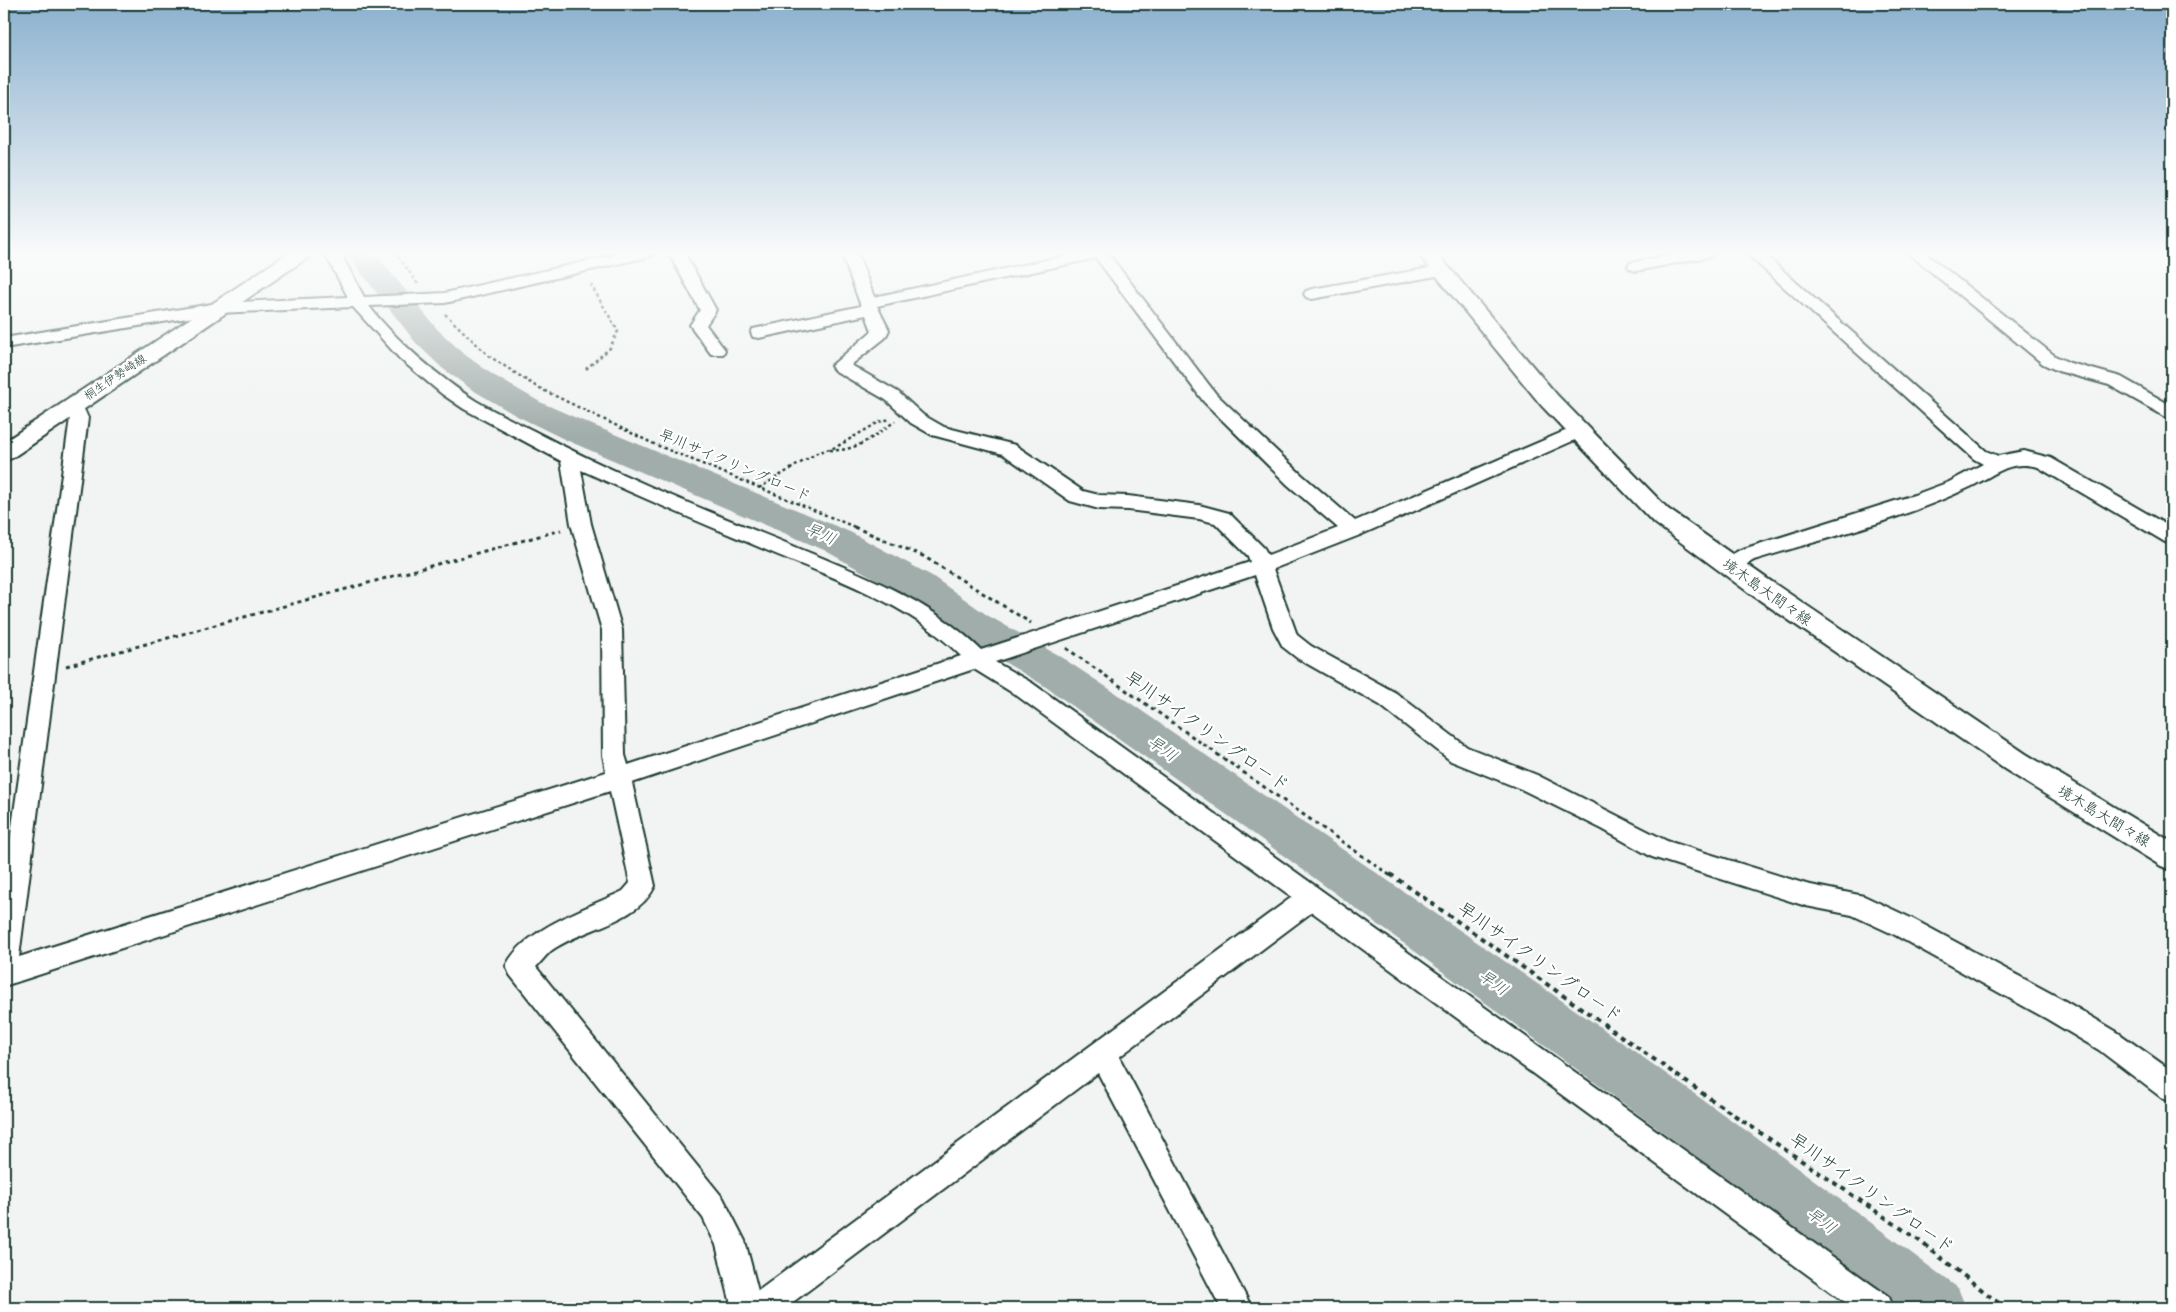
<svg xmlns="http://www.w3.org/2000/svg" width="2176" height="1312" viewBox="0 0 2176 1312" font-family="'Balsamiq Sans','Klee One',sans-serif">
  <rect width="100%" height="100%" fill="#f2f3f3"/>
  <filter id="ink" filterUnits="userSpaceOnUse"><feTurbulence type="fractalNoise" baseFrequency=".02" numOctaves="2"/><feDisplacementMap in="SourceGraphic" scale="10" xChannelSelector="R" yChannelSelector="G"/><feConvolveMatrix kernelMatrix="1 2 1 2 8 2 1 2 1" color-interpolation-filters="sRGB"/></filter>
  <g filter="url(#ink)">
    <g fill="none" stroke-linecap="round" stroke-linejoin="round">
      <path fill="#a1adaa" fill-rule="evenodd" d="M345,252H374L438,330L464,354L493,375L540,402L590,424L850,532L932,576L987,615L1061,657L1123,698L1603,1029L1782,1156L1958,1288L1966,1308H1894L1686,1149L1247,829L1043,685L971,642L906,596L824,550L566,440L517,416L471,389L442,368L416,343Z"/>
      <g stroke="#1f3d34" stroke-width="4">
        <g id="minor">
          <path d="M324,252H340L364,297L445,293L628,252H656L653,255L648,257L445,303L369,306C393,338 442,380 476,401C495,412 516,422 536,432C621,477 710,512 798,548C863,575 930,600 981,650L1250,562L1248,556L1215,523L1199,519L1128,510L1099,509L1070,501L1003,454L932,435L911,423L886,400L834,370L831,366L872,331L866,315L759,338L753,337L751,333L753,329L861,306L841,252H857L874,297L1084,252H1107L1216,394L1302,475L1355,521L1572,428L1578,426L1584,428L1587,432L1584,436L1360,535L1273,569L1297,635L1311,646L1396,693L1467,747L1537,775L1667,841L1806,884L1864,896L1913,919L2065,1001L2117,1032L2172,1071V1102L2162,1098L2099,1050L2047,1019L1895,935L1852,915L1806,906L1652,857L1602,829L1521,789L1451,761L1380,705L1297,658L1283,647L1273,628L1255,575L995,662L1032,683L1889,1297L1893,1308H1853L1312,912L1119,1057L1252,1308H1221L1098,1073L785,1308H732L716,1245L703,1218L510,975L506,966C523,929 588,908 623,891L630,883L610,791L4,986V883L70,418L69,415L62,412L59,408L62,404L68,402L83,407L88,418L19,957L606,772L603,755L602,630L571,524L561,461L464,409L442,394L400,359L353,307L218,313L4,348V338L218,303L348,297ZM1096,258L1204,402L1288,485L1338,528L1268,555L1264,548L1229,513L1199,505L1128,496L1099,495L1083,491L1015,445L944,427L923,415L898,392L851,365L885,338L889,330L877,306ZM581,470C643,498 704,524 766,550C833,578 909,603 961,656L628,765L625,755L622,630L591,524ZM974,669L1016,695L1292,897L758,1291L745,1241L723,1198L536,967C542,961 548,952 555,948C586,928 639,921 655,886L632,783Z"/>
          <path d="M668,252H684L716,310L706,325L725,350L723,354H711L690,325L700,310Z"/>
          <path d="M1684,252H1715L1712,255L1707,257L1636,271L1630,269L1628,266L1630,263Z"/>
          <path d="M1745,252H1762L1986,451L1998,456L2024,451L2051,458L2172,528V544L2165,542L2038,467C2008,459 1994,476 1968,488C1904,519 1823,539 1754,560C1743,566 1734,574 1722,570L1719,565L1722,560L1740,550L1914,495L1949,482L1983,464L1974,459Z"/>
          <path d="M1907,252H1924L2055,356L2070,363L2121,377L2172,406V419L2166,417L2109,385L2058,371L2043,364Z"/>
          <path d="M1441,266L1447,268L1449,271L1447,274L1312,299L1306,297L1304,294L1306,291L1312,289Z"/>
        </g>
      </g>
      <g stroke="#1f3d34" stroke-width="4">
        <g id="major">
          <path d="M290,252H313L310,256L12,458L4,461V442Z"/>
          <path d="M1417,252H1436L1557,395L1668,509L1766,578L2026,754L2172,842V870L2161,866L2006,770L1748,592L1652,521L1541,405Z"/>
        </g>
      </g>
      <g stroke="#1f3d34" stroke-width="2.5" stroke-dasharray="3 3" stroke-linecap="butt">
        <path d="M395,252L418,284"/>
        <path d="M445,314L489,356L537,387L654,444L857,528"/>
        <path d="M586,369L610,348L618,331L591,285"/>
        <path d="M830,450C856,452 875,436 895,421"/>
        <path d="M759,488L817,453L836,447L879,422L890,419"/>
      </g>
      <g stroke="#1f3d34" stroke-width="3" stroke-dasharray="4 4" stroke-linecap="butt">
        <path d="M854,527L923,556L1031,623"/>
        <path d="M1066,648L1391,876"/>
        <path d="M66,666L561,530"/>
      </g>
      <path stroke="#1f3d34" stroke-width="4" stroke-dasharray="5 5" stroke-linecap="butt" d="M1390,874L1712,1100L1917,1239L2005,1308"/>
      <use href="#minor" fill="#fff" fill-rule="evenodd"/>
      <use href="#major" fill="#fff" fill-rule="evenodd"/>
    </g>
  </g>
  <linearGradient id="sky" x2="0" y2="1"><stop stop-color="#8bb1cf"/><stop offset="0.58" stop-color="#f9fafa"/><stop offset="1" stop-color="#f9fafa" stop-opacity="0"/></linearGradient>
  <rect width="2176" height="436" fill="url(#sky)"/>
  <g text-anchor="middle" stroke-width="4.5" stroke-linejoin="round" paint-order="stroke">
    <g font-size="12" fill="#1f3d34" stroke="#fff">
      <text transform="translate(115 377) rotate(-34)" y="4">桐生伊勢崎線</text>
    </g>
    <g font-size="15" fill="#1f3d34" stroke="#fff">
      <text transform="translate(735 465) rotate(23)" y="5">早川サイクリングロード</text>
      <text transform="translate(1767 592) rotate(35)" y="5">境木島大間々線</text>
      <text transform="translate(2104 816) rotate(31)" y="5">境木島大間々線</text>
    </g>
    <g font-size="16" font-style="italic" fill="#465f57" stroke="#fff">
      <text transform="translate(821 533) rotate(24)" y="6">早川</text>
      <text transform="translate(1163 748) rotate(35)" y="6">早川</text>
      <text transform="translate(1494 982) rotate(35)" y="6">早川</text>
      <text transform="translate(1822 1220) rotate(37)" y="6">早川</text>
    </g>
    <g font-size="18" fill="#1f3d34" stroke="#fff">
      <text transform="translate(1207 731) rotate(35)" y="6">早川サイクリングロード</text>
      <text transform="translate(1540 962) rotate(35)" y="6">早川サイクリングロード</text>
      <text transform="translate(1872 1193) rotate(35)" y="6">早川サイクリングロード</text>
    </g>
  </g>
  <rect width="2176" height="1312" fill="none" stroke="#fff" stroke-width="20"/>
  <rect x="10" y="10" width="2156" height="1292" fill="none" stroke="#1f3d34" stroke-width="2" filter="url(#ink)"/>
</svg>
